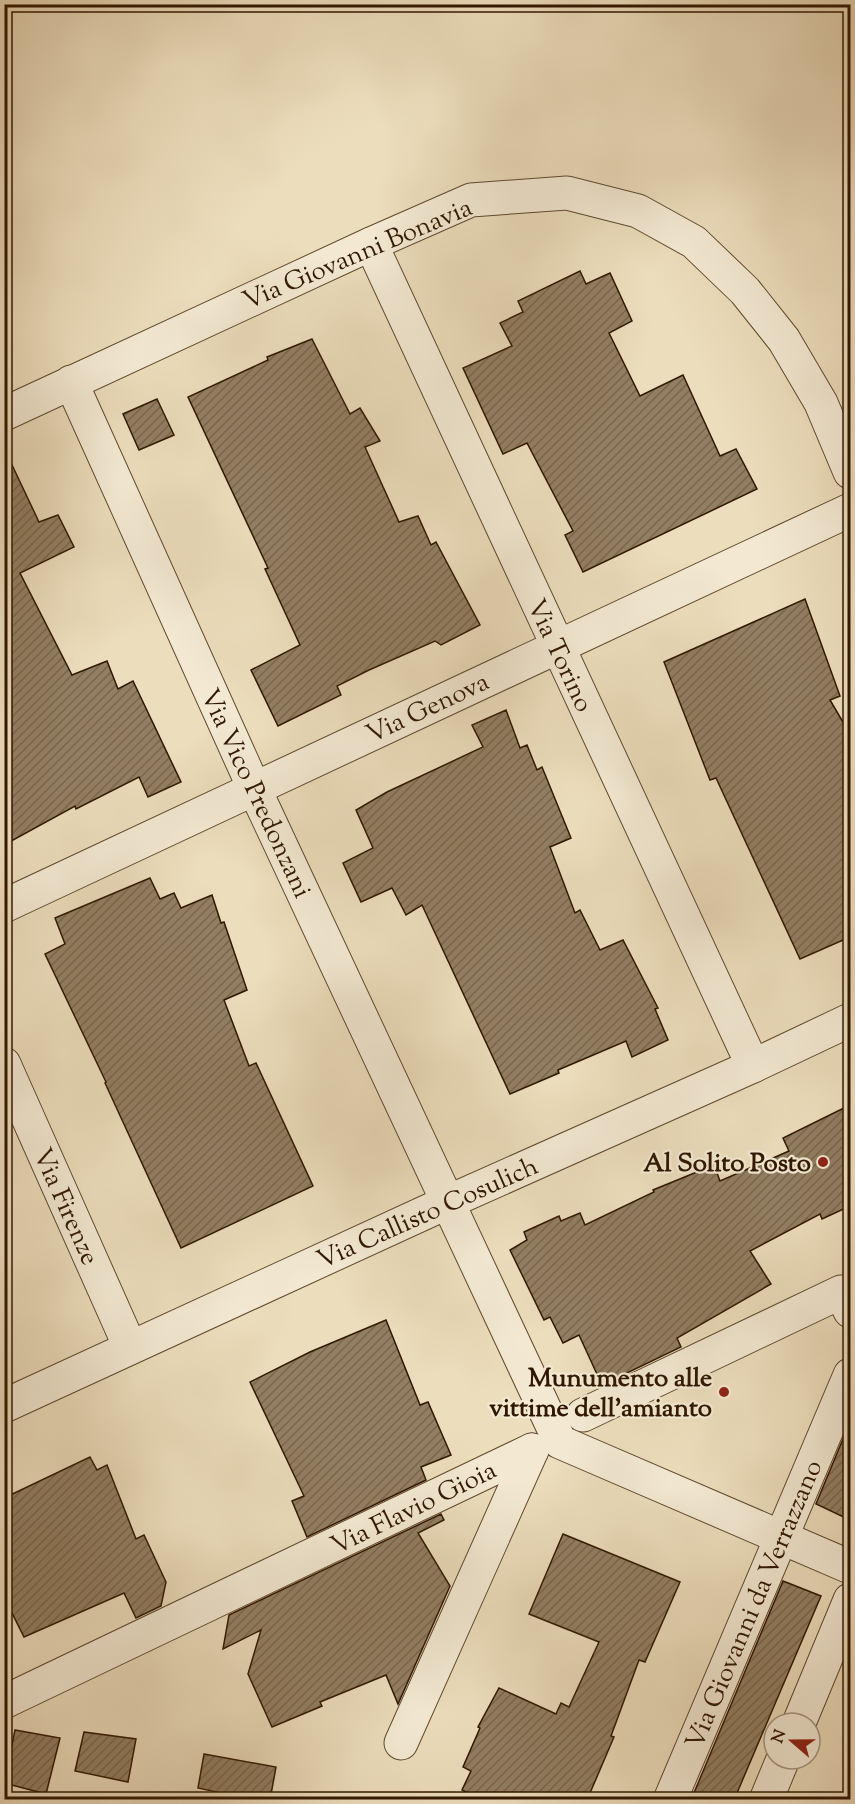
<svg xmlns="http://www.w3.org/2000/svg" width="855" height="1804" viewBox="0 0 855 1804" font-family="'Sorts Mill Goudy',serif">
  <defs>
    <pattern id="building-hatch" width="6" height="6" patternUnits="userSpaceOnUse" patternTransform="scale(1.5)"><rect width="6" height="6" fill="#927e62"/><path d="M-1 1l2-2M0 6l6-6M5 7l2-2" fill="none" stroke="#78664e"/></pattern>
  </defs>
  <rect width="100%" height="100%" fill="#ecddbc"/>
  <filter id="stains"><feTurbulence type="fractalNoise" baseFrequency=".00333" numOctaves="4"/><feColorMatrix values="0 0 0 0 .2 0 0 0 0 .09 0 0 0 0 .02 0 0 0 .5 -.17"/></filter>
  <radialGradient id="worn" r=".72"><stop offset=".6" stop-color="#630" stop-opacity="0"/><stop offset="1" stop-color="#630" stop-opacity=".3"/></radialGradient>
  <g fill="url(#building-hatch)" stroke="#311700" stroke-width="1.5">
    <path d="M580,271L586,284L610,273L632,321L609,333L640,396L683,375L720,456L736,449L757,489L583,572L565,535L573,531L527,443L503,454L463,368L512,346L500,323L523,312L518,301Z"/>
    <path d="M312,339L350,414L360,408L380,441L365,447L399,522L418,516L431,545L436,542L480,625L441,645L435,641L369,670L337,686L341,695L278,726L251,670L300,645L265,569L268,568L188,397L268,360L267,357Z"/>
    <path d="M157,399L174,435L139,450L123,414Z"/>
    <path d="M4,448L39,522L58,515L74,547L20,573L72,675L107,661L118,689L133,681L181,782L148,797L139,777L76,809L75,806L4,845Z"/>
    <path d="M805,599L840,696L830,700L850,734V937L800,959L716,778L710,780L664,662Z"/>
    <path d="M506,710L520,748L527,745L537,770L542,767L571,838L550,847L575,913L580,910L600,950L623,940L658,1008L655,1009L668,1040L632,1057L626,1041L558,1070L559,1073L510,1094L422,905L406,915L392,888L361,902L343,863L373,848L356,810L387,792L483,747L472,725Z"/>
    <path d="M150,878L160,899L174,893L181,908L212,895L221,923L224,922L247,990L224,1000L249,1066L256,1063L313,1186L181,1248L105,1083L106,1082L45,954L65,944L55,918Z"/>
    <path d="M850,1105V1206L822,1219L820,1214L750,1251L771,1284L677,1338L681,1347L602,1385L579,1335L563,1343L550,1317L544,1320L510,1250L527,1240L524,1232L559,1216L561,1221L580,1213L585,1225L654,1192L653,1190L714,1165L720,1181L789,1151L783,1138Z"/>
    <path d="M386,1320L420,1405L428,1402L451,1455L421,1467L426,1480L307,1537L292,1501L304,1496L250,1382L310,1352Z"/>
    <path d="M850,1422V1520L816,1504Z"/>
    <path d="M90,1457L97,1470L107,1465L136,1539L144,1535L166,1582L161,1606L136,1618L124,1593L24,1637L4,1597V1498Z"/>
    <path d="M441,1514L444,1520L418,1533L450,1586L398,1704L386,1675L320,1702L322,1706L272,1727L248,1674L261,1630L223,1649L229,1615Z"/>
    <path d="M563,1534L680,1582L645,1662L639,1660L611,1736L614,1737L587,1800H483L462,1790L471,1771L463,1767L480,1728L478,1727L499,1688L556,1714L561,1703L569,1707L599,1642L529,1614Z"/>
    <path d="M783,1581L821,1596L734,1800H691Z"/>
    <path d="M15,1730L60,1738L46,1794L4,1783Z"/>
    <path d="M84,1732L136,1739L128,1782L75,1771Z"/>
    <path d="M204,1754L276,1767L270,1800H253L198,1788Z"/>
  </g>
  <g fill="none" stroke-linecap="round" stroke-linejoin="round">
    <g stroke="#60482f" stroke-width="35">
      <g id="minor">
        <path d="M371,244L753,1066"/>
        <path d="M71,382L254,788L560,1442L850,1567"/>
        <path d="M4,414L371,244L471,200L567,193L638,211L694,242L745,291L784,340L821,403L850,472"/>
        <path d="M4,906L850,510"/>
        <path d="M4,1064L130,1347"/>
        <path d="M4,1406L448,1202L753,1066L850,1020"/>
        <path d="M583,1415L841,1292L850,1311"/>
        <path d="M4,1702L532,1450"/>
        <path d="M799,1723L850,1600"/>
        <path d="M401,1743L532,1450"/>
        <path d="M670,1800L850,1375"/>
        <path d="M766,1800L783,1759"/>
      </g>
    </g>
    <use href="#minor" stroke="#f3e9d3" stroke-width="33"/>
  </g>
  <g fill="#8f2418" stroke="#f3e9d3" stroke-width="2">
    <circle cx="823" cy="1162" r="6"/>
    <circle cx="724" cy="1392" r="6"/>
  </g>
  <g text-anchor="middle" stroke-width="4.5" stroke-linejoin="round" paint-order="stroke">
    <g font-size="26" fill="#311700" stroke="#f3e9d3">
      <text transform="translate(357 253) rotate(-23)" y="9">Via Giovanni Bonavia</text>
      <text transform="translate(561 655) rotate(65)" y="9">Via Torino</text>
      <text transform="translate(427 707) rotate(-25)" y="9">Via Genova</text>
      <text transform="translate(257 793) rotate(65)" y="9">Via Vico Predonzani</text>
      <text transform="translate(67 1206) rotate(66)" y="9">Via Firenze</text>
      <text transform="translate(427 1212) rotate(-24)" y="9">Via Callisto Cosulich</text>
      <text transform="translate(413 1507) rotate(-26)" y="9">Via Flavio Gioia</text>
      <text transform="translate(753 1604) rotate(-67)" y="9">Via Giovanni da Verrazzano</text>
    </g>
    <g font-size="26" font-weight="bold" fill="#311700" stroke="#f3e9d3" text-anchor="end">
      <text x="811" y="1171">Al Solito Posto</text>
      <text x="712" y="1386">Munumento alle<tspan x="712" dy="30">vittime dell’amianto</tspan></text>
    </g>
  </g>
  <rect width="855" height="1804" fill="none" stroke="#ecddbc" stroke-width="24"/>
  <rect x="6" y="6" width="843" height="1792" fill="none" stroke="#311700" stroke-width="3"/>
  <rect x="12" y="12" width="831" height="1780" fill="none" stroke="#311700" stroke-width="1.5"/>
  <g transform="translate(792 1741) rotate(290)"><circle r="28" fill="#f3e9d3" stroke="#a5957f" stroke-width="1.5"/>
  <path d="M0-4.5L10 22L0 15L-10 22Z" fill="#8f2418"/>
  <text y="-9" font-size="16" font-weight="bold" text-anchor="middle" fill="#311700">N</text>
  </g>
  <rect width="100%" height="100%" filter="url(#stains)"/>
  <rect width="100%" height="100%" fill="url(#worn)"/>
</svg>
